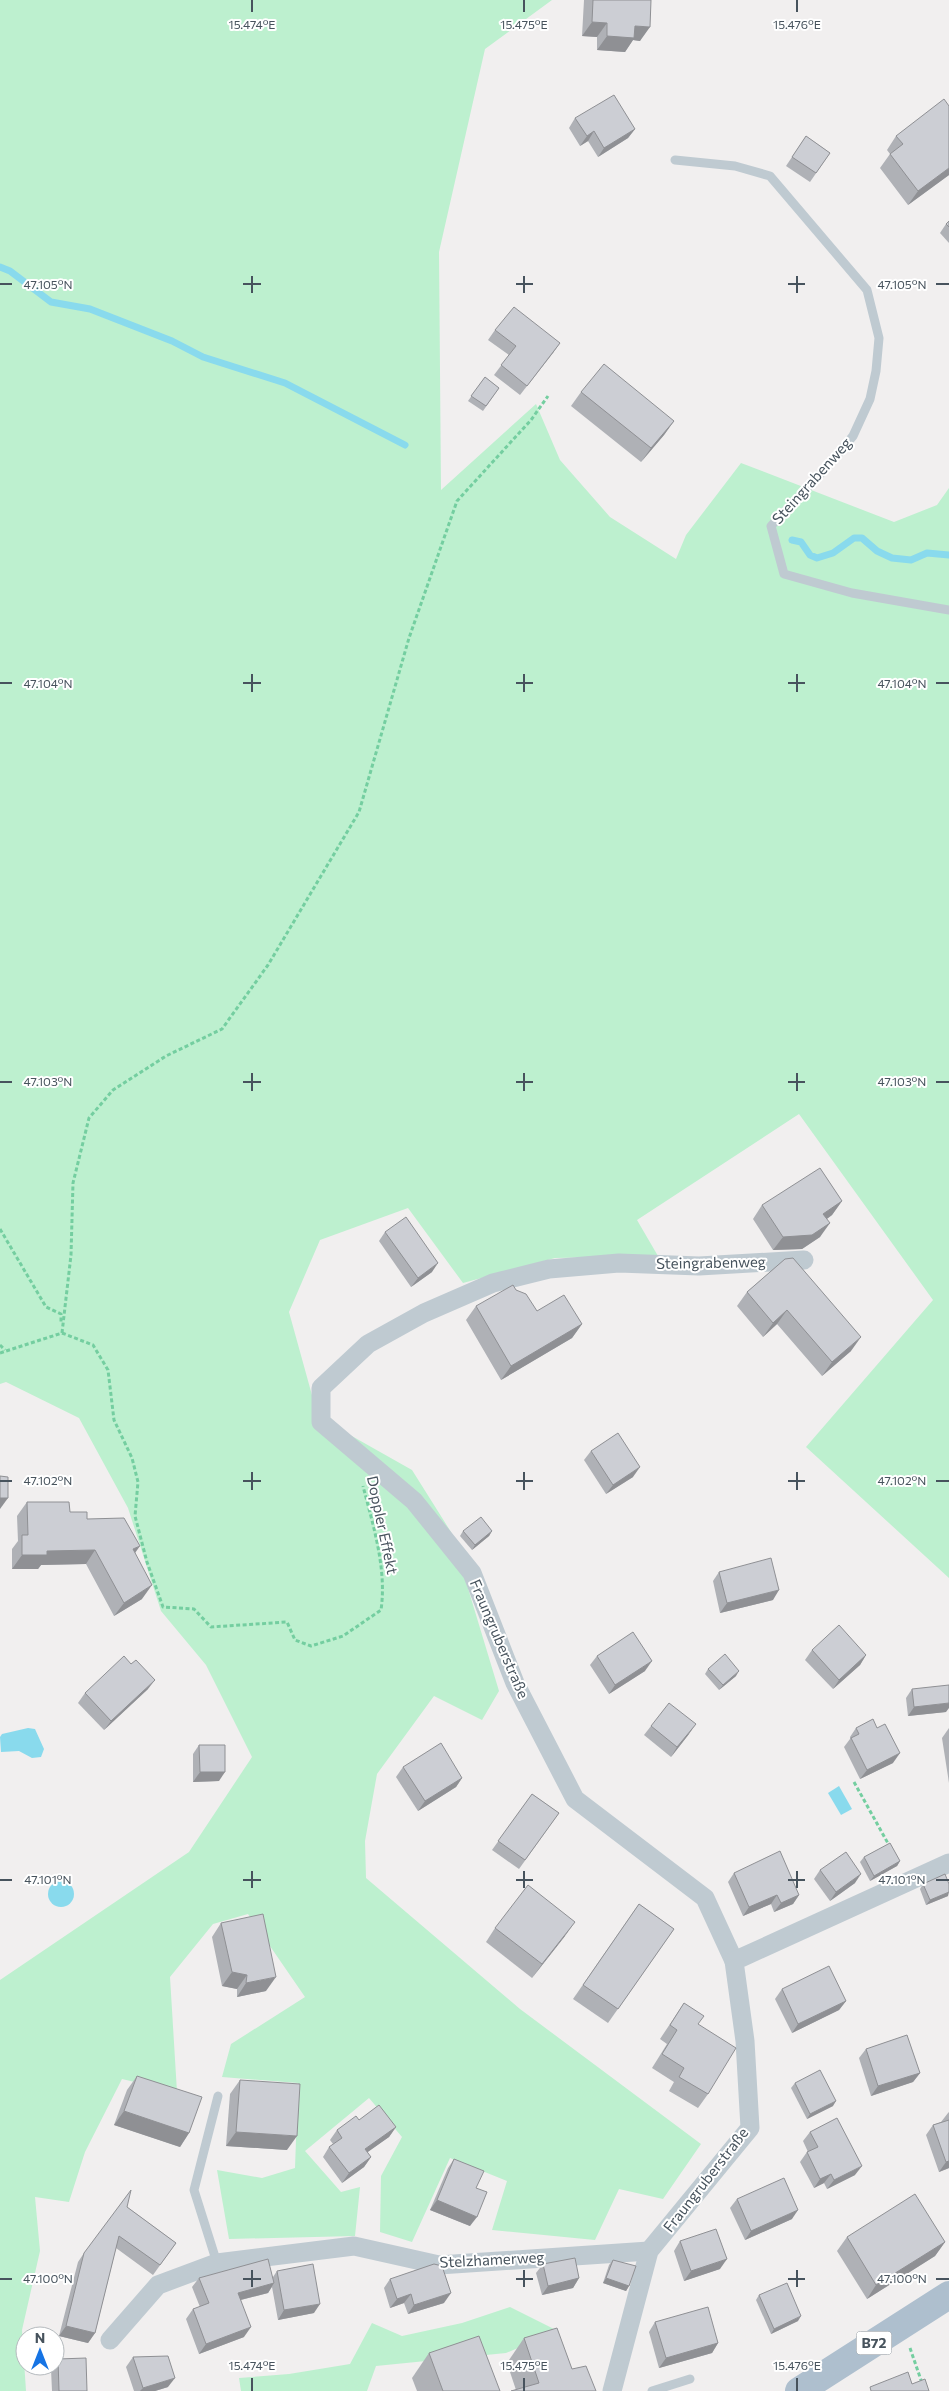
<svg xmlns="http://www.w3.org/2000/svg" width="949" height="2391" viewBox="0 0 949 2391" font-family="Commissioner,sans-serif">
  <rect width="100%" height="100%" fill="#f1efef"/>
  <g fill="#bdf0cf">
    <path d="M0,0H552L485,49L439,252L441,490L536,404L560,460L610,517L676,559L686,535L741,463L894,522L937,505L949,488V1578L806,1447L933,1300L799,1114L637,1220L658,1256L555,1258L463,1283L408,1208L320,1240L289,1312L315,1406L350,1435L412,1470L451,1532L499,1691L482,1720L434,1696L377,1774L365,1841L366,1878L520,2009L701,2144L663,2199L619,2189L595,2240L492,2230L507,2181L450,2158L412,2242L380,2232L381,2176L402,2137L369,2098L305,2151L341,2192L360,2187L355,2236L229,2239L217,2170L262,2178L295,2168L298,2083L222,2077L231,2044L305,1997L248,1914L213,1924L170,1977L177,2092L122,2079L85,2152L69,2202L35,2197L40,2251L22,2330L26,2391H0V1980L189,1852L252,1757L206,1665L161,1611L128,1508L79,1418L6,1382L0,1384Z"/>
    <path d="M510,2307L558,2331L506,2353L376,2366L367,2391H241L239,2378L289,2374L350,2364L372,2323L402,2336L462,2323Z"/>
  </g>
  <g fill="#89daed">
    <path d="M28,1728L35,1729L44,1749L41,1757L32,1758L19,1751L1,1752L0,1737L2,1734Z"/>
    <path d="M839,1786L852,1809L841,1815L828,1793Z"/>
    <circle cx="61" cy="1894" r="13"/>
  </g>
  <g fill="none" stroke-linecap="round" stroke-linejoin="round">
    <g stroke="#89daed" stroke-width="7">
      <path d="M0,267L10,271L51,302L90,309L172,341L203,357L285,383L405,445"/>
      <path d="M792,540L801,542L810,555L817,558L833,553L854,538H862L877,551L892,558L911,560L927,553L949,555"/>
    </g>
    <g stroke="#74cea0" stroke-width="3" stroke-dasharray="4 2.5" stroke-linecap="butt">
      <path d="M0,1229L46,1307L61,1314V1322"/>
      <path d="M62,1333L71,1255L73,1183L89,1118L113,1090L166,1056L222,1029L268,965L359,812L409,638L457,501L531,420L548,396"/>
      <path d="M62,1333L93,1345L108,1370L114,1420L132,1458L138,1482L135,1516L147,1562L163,1607L194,1609L211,1627L287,1622L295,1640L311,1646L343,1636L381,1610C387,1569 373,1525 363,1486"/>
      <path d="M0,1345L5,1350"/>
      <path d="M0,1353L62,1333"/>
      <path d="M854,1782L890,1847"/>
      <path d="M910,2348L922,2383"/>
    </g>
    <g stroke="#bfcad1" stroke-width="9">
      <path d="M675,160L735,166L770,176L867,290L879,338L876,371L870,399L853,436L828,466L771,526L784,574L852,593L949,610"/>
      <path d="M217,2263L194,2190L218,2096"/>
      <path d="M652,2391L690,2379"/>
    </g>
    <g stroke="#bfcad1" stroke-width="19">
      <path d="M734,1961L705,1898L575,1799L515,1683L472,1573L414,1501L321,1422V1388L368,1344L424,1313L493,1283L549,1269L619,1263L699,1266L804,1260"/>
      <path d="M110,2340L158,2285L217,2263L354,2246L439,2265L649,2251"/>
      <path d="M612,2391L649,2251L750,2128L745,2041L734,1961L949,1863"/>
    </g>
    <path stroke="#aebfce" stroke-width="28" d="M799,2391L949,2295"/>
  </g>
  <g fill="#afb1b6">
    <path d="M584,0H651L640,41L633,40L625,52L597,50V37L582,36Z"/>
    <path d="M575,118L635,129L628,138L598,157L588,141L580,146L569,128Z"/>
    <path d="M806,136L830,153L810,182L786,166Z"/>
    <path d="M896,136L949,175L908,205L880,168L890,154L887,150Z"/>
    <path d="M949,221V243L940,233L946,224Z"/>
    <path d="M495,330L560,343L520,395L494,375L509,355L488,340Z"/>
    <path d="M485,377L499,388L483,411L468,401Z"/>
    <path d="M581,392L674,421L664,435L641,462L571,406Z"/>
    <path d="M842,1201L832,1215L827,1219L820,1237L802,1249L773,1250L753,1219L762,1205Z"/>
    <path d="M385,1232L432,1272L411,1287L379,1241Z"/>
    <path d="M785,1259L851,1351L822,1376L777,1324L763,1337L737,1306L747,1292Z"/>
    <path d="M516,1290L537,1311L582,1324L572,1338L501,1380L466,1320L476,1306Z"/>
    <path d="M591,1451L633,1477L606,1494L584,1460Z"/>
    <path d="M27,1502L70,1512L87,1519L135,1552L142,1599L114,1616L86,1564L41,1565L38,1569H12V1549L18,1541L17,1516Z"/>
    <path d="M463,1531H492L489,1536L472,1550L460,1536Z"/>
    <path d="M719,1572L773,1600L720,1613L713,1581Z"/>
    <path d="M812,1650L866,1655L860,1665L833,1689L805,1660Z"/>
    <path d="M597,1656L645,1671L609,1694L590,1665Z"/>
    <path d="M708,1669L736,1676L719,1690L705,1674Z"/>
    <path d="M148,1689L104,1730L78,1703L85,1693Z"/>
    <path d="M912,1689L946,1712L908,1716L906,1698Z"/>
    <path d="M651,1726L689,1734L671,1757L644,1735Z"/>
    <path d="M856,1728L893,1763L860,1779L844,1747L850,1739V1737Z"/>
    <path d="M949,1728V1783L942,1738Z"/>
    <path d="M199,1745L219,1781L193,1782V1754Z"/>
    <path d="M403,1767L462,1778L456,1787L418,1811L396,1777Z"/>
    <path d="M532,1794L559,1813L519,1869L492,1850Z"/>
    <path d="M864,1857L900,1861L897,1866L870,1881L860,1862Z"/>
    <path d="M820,1870L855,1883L830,1901L814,1879Z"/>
    <path d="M734,1873L799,1895L793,1904L774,1912L771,1904L743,1916L728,1882Z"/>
    <path d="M923,1884L948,1896L926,1905L920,1889Z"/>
    <path d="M639,1904L674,1929L608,2023L573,1999Z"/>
    <path d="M221,1923L266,1991L237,1997V1989L222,1986L212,1937Z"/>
    <path d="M495,1928L565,1936L532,1978L486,1942Z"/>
    <path d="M782,1989L846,2001L839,2010L792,2033L775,1999Z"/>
    <path d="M684,2003L698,2024L708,2094L698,2108L669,2091L674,2082L652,2068L667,2044L660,2039Z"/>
    <path d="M866,2049L920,2073L913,2082L871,2096L859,2058Z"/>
    <path d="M137,2076L189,2133L180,2147L114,2125L127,2090Z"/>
    <path d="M240,2080L287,2150L226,2146L230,2094Z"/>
    <path d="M795,2083L833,2106L807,2119L791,2088Z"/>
    <path d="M949,2112V2168L939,2172L926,2135L933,2125L941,2122L948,2113Z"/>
    <path d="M396,2127L389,2137L367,2152L371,2157L364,2167L342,2183L323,2157L329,2147L333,2144L330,2140L337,2130Z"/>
    <path d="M810,2132L855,2175L827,2189L824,2183L814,2188L800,2162L807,2152H808L803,2141Z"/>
    <path d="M454,2159L476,2188L470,2226L430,2210L448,2168Z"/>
    <path d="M737,2199L792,2219L745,2240L730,2208Z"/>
    <path d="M127,2207L176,2243L153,2275L116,2248L95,2333L88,2343L59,2336L78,2262L84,2253Z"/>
    <path d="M847,2237L945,2242L935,2256L867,2299L837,2251Z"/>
    <path d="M680,2241L720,2269L684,2281L674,2251Z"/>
    <path d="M613,2260L629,2286L626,2291L603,2283L609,2265Z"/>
    <path d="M543,2264L579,2278L573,2288L542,2295L536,2273Z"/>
    <path d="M277,2271L314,2313L278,2320L272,2287L268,2293L241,2300L244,2337L199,2354L186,2319L193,2309L200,2307L192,2287L199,2278L273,2277Z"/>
    <path d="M390,2279L444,2303L408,2314L404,2303L390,2308L384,2288Z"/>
    <path d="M759,2295L798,2321L771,2334L756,2300Z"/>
    <path d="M655,2322L718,2343L712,2353L659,2368L649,2332Z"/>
    <path d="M524,2338L572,2369L596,2391L516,2390L507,2363Z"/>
    <path d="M429,2353L500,2391H417L412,2378Z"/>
    <path d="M133,2357L168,2387L155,2391H134L126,2367Z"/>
    <path d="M58,2359L87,2391H52L51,2369L53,2366H55V2363Z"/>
  </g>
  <g fill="#8f9094">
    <path d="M592,22L607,23L597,37L582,36Z"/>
    <path d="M635,26L650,27L640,41L633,40L625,52L597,50L607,36Z"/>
    <path d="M635,129L628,138L598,157L604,148Z"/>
    <path d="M594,131L588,141L580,146L587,136Z"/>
    <path d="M949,168V175L908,205L918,191Z"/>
    <path d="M560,343L553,353L520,395L527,386Z"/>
    <path d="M674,421L664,435L641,462L651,448Z"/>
    <path d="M842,1201L832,1215L814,1228L823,1214Z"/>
    <path d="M830,1223L820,1237L802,1249L773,1250L783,1237Z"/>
    <path d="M438,1263L432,1272L411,1287L418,1278Z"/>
    <path d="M787,1310L777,1324L763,1337L773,1323Z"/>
    <path d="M582,1324L572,1338L501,1380L511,1366Z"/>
    <path d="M861,1337L851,1351L822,1376L832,1362Z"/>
    <path d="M640,1467L633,1477L606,1494L613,1485Z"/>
    <path d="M0,1498H8L0,1509Z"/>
    <path d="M492,1531L489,1536L472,1550L475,1545Z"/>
    <path d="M140,1546L130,1560L133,1549Z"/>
    <path d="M95,1550L86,1564L41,1565L38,1569H12L22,1555L47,1551Z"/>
    <path d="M152,1585L142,1599L114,1616L124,1603Z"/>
    <path d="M779,1590L773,1600L720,1613L727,1603Z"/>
    <path d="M866,1655L860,1665L833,1689L839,1680Z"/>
    <path d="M652,1661L645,1671L609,1694L615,1685Z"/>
    <path d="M739,1671L736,1676L719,1690L723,1685Z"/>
    <path d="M155,1680L148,1689L104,1730L111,1721Z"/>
    <path d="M949,1703V1708L946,1712L908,1716L914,1707Z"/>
    <path d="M696,1724L689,1734L671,1757L677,1747Z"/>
    <path d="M900,1753L893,1763L860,1779L867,1770Z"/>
    <path d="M200,1772H225L219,1781L193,1782Z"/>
    <path d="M462,1778L456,1787L418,1811L425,1801Z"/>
    <path d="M900,1861L897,1866L870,1881L874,1876Z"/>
    <path d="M861,1874L855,1883L830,1901L836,1892Z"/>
    <path d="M949,1892L948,1896L926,1905L930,1900Z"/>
    <path d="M777,1895L771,1904L743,1916L749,1907Z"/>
    <path d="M799,1895L793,1904L774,1912L781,1903Z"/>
    <path d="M575,1922L565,1936L532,1978L542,1964Z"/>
    <path d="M232,1972L247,1975L237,1989L222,1986Z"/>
    <path d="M276,1977L266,1991L237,1997L246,1983Z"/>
    <path d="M846,2001L839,2010L792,2033L798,2024Z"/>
    <path d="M920,2073L913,2082L871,2096L878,2086Z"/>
    <path d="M836,2101L833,2106L807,2119L810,2114Z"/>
    <path d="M124,2111L189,2133L180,2147L114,2125Z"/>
    <path d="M396,2127L389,2137L358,2159L365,2149Z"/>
    <path d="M236,2132L297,2136L287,2150L226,2146Z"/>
    <path d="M371,2157L364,2167L342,2183L349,2173Z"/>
    <path d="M949,2161V2168L939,2172L946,2162Z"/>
    <path d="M862,2166L855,2175L827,2189L834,2180Z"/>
    <path d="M831,2174L824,2183L814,2188L820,2179Z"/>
    <path d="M437,2200L477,2217L470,2226L430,2210Z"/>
    <path d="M798,2210L792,2219L745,2240L751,2231Z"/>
    <path d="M945,2242L935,2256L867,2299L876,2285Z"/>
    <path d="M727,2259L720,2269L684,2281L691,2271Z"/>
    <path d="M579,2278L573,2288L542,2295L548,2286Z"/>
    <path d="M606,2278L629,2286L626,2291L603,2283Z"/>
    <path d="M274,2283L268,2293L232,2302L238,2293Z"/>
    <path d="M451,2293L444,2303L408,2314L414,2305Z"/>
    <path d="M411,2294L404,2303L390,2308L397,2299Z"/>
    <path d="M320,2304L314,2313L278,2320L284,2310Z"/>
    <path d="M801,2316L798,2321L771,2334L774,2329Z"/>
    <path d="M66,2326L95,2333L88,2343L59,2336Z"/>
    <path d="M251,2327L244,2337L199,2354L206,2344Z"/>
    <path d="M718,2343L712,2353L659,2368L666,2358Z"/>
    <path d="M175,2378L168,2387L155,2391H140L143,2388Z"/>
  </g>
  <g fill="#ccced4" stroke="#8f9094">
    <path d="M593,0H651L650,27L635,26L634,38L607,36V23L592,22Z"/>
    <path d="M614,95L635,129L604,148L594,131L587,136L575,118Z"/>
    <path d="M944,99L949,106V168L918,191L890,154L903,144L896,136Z"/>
    <path d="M806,136L830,153L816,173L792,157Z"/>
    <path d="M949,221V227L946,224Z"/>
    <path d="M514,307L560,343L527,386L501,365L516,346L495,330Z"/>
    <path d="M604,364L674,421L651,448L581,392Z"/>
    <path d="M485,377L499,388L486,406L471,396Z"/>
    <path d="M820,1168L842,1201L823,1214L830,1223L812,1235L783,1237L762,1205Z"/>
    <path d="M406,1217L438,1263L418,1278L385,1232Z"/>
    <path d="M793,1258L861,1337L832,1362L787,1310L773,1323L747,1292L785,1259Z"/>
    <path d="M513,1285L516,1290L526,1294L537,1311L564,1295L582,1324L511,1366L476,1306Z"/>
    <path d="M618,1433L640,1467L613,1485L591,1451Z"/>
    <path d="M0,1476L8,1477V1498H0Z"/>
    <path d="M27,1502H69L70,1512H87V1519L124,1518L140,1546L133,1549L152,1585L124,1603L95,1550L47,1551V1555H22V1535H28Z"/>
    <path d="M481,1517L492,1531L475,1545L463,1531Z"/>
    <path d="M771,1558L779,1590L727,1603L719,1572Z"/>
    <path d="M839,1625L866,1655L839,1680L812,1650Z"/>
    <path d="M633,1632L652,1661L615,1685L597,1656Z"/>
    <path d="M725,1654L739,1671L723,1685L708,1669Z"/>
    <path d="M124,1656L131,1664L136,1660L155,1680L111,1721L85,1693Z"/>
    <path d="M949,1685V1703L914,1707L912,1689Z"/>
    <path d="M669,1703L696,1724L677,1747L651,1726Z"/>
    <path d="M873,1719L877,1728L885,1724L900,1753L867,1770L851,1738L859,1734L856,1728Z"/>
    <path d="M441,1743L462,1778L425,1801L403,1767Z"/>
    <path d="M199,1745H225V1772H200Z"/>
    <path d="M532,1794L559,1813L525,1860L498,1841Z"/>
    <path d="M890,1843L900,1861L874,1876L864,1857Z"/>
    <path d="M780,1851L799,1895L781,1903L777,1895L749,1907L734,1873Z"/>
    <path d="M846,1852L861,1874L836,1892L820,1870Z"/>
    <path d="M945,1874L949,1884V1892L930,1900L923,1884Z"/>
    <path d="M528,1885L575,1922L542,1964L495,1928Z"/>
    <path d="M639,1904L674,1929L618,2009L583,1985Z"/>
    <path d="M263,1914L276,1977L246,1983L247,1975L232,1972L221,1923Z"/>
    <path d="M829,1966L846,2001L798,2024L782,1989Z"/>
    <path d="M684,2003L704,2016L698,2024L736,2048L708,2094L679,2077L684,2068L662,2054L677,2030L670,2025Z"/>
    <path d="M907,2035L920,2073L878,2086L866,2049Z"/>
    <path d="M820,2070L836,2101L810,2114L795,2083Z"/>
    <path d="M137,2076L202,2097L189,2133L124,2111Z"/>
    <path d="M240,2080L300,2084L297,2136L236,2132Z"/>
    <path d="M379,2105L396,2127L365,2149L371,2157L349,2173L329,2147L342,2138L337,2130L356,2116L359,2120Z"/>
    <path d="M837,2118L862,2166L834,2180L831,2174L820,2179L807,2152L818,2147L810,2132Z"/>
    <path d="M949,2120V2161L946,2162L933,2125Z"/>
    <path d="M454,2159L484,2171L476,2188L487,2192L477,2217L437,2200Z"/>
    <path d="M784,2178L798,2210L751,2231L737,2199Z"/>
    <path d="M131,2190L127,2207L176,2243L160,2265L119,2236L95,2333L66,2326L84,2253Z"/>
    <path d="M915,2194L945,2242L876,2285L847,2237Z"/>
    <path d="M716,2229L727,2259L691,2271L680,2241Z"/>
    <path d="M575,2258L579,2278L548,2286L543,2264Z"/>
    <path d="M268,2259L274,2283L238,2293L251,2327L206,2344L193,2309L209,2303L199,2278Z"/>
    <path d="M613,2260L636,2266L629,2286L606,2278Z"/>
    <path d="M313,2264L320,2304L284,2310L277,2271Z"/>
    <path d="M434,2264L442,2266L451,2293L414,2305L411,2294L397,2299L390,2279Z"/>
    <path d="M787,2283L801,2316L774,2329L759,2295Z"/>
    <path d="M708,2307L718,2343L666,2358L655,2322Z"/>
    <path d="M557,2328L572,2369L586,2366L596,2391H511L539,2383L524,2338Z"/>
    <path d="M479,2336L500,2391H443L429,2353Z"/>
    <path d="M168,2356L175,2378L143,2388L133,2357Z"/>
    <path d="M86,2358L87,2391H59L58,2359Z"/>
    <path d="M908,2372L912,2384L925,2379L929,2391H871L870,2387Z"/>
  </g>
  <path fill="none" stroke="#47535d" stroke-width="2" d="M252,0V12M524,0V12M797,0V12M252,276V293M524,276V293M797,276V293M0,284H12M243,284H261M516,284H533M788,284H805M936,284H949M252,674V692M524,674V692M797,674V692M0,683H12M243,683H261M516,683H533M788,683H805M936,683H949M252,1073V1091M524,1073V1091M797,1073V1091M0,1082H12M243,1082H261M516,1082H533M788,1082H805M936,1082H949M252,1472V1490M524,1472V1490M797,1472V1490M0,1481H12M243,1481H261M516,1481H533M788,1481H805M936,1481H949M252,1871V1888M524,1871V1888M797,1871V1888M0,1880H12M243,1880H261M516,1880H533M788,1880H805M936,1880H949M252,2270V2287M524,2270V2287M797,2270V2287M0,2279H12M243,2279H261M516,2279H533M788,2279H805M936,2279H949M252,2378V2391M524,2378V2391M797,2378V2391"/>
  <g text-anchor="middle" stroke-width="4" stroke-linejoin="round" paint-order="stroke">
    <rect fill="#fff" stroke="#7e878e" stroke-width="1" x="856.5" y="2331.5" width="35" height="23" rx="4"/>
    <g font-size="14" font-weight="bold" fill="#47535d">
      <text x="874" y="2348">B72</text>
    </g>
    <g font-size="15" fill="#47535d" stroke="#fff">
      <text transform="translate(812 481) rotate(-48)" y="5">Steingrabenweg</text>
      <text transform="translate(711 1263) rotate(-1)" y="5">Steingrabenweg</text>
      <text transform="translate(382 1525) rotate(78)" y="5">Doppler Effekt</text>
      <text transform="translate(499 1639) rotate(67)" y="5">Fraungruberstraße</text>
      <text transform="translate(706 2180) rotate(-52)" y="5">Fraungruberstraße</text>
      <text transform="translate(492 2260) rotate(-3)" y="5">Stelzhamerweg</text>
    </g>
  </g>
  <g font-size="12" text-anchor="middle" fill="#47535d" stroke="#fff" stroke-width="4" stroke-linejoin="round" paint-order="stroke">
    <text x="252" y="29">15.474°E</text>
    <text x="524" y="29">15.475°E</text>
    <text x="797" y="29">15.476°E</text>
    <text x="48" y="289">47.105°N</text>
    <text x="902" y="289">47.105°N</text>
    <text x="48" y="688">47.104°N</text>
    <text x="902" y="688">47.104°N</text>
    <text x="48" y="1086">47.103°N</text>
    <text x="902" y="1086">47.103°N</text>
    <text x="48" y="1485">47.102°N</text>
    <text x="902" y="1485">47.102°N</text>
    <text x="48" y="1884">47.101°N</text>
    <text x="902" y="1884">47.101°N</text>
    <text x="48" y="2283">47.100°N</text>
    <text x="902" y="2283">47.100°N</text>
    <text x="252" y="2370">15.474°E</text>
    <text x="524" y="2370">15.475°E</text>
    <text x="797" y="2370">15.476°E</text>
  </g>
  <g transform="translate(40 2351)"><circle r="24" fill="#ffffff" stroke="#b5babe"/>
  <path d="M0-4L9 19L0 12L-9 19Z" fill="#1674e4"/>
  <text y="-8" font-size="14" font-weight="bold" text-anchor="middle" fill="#47535d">N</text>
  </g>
</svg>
